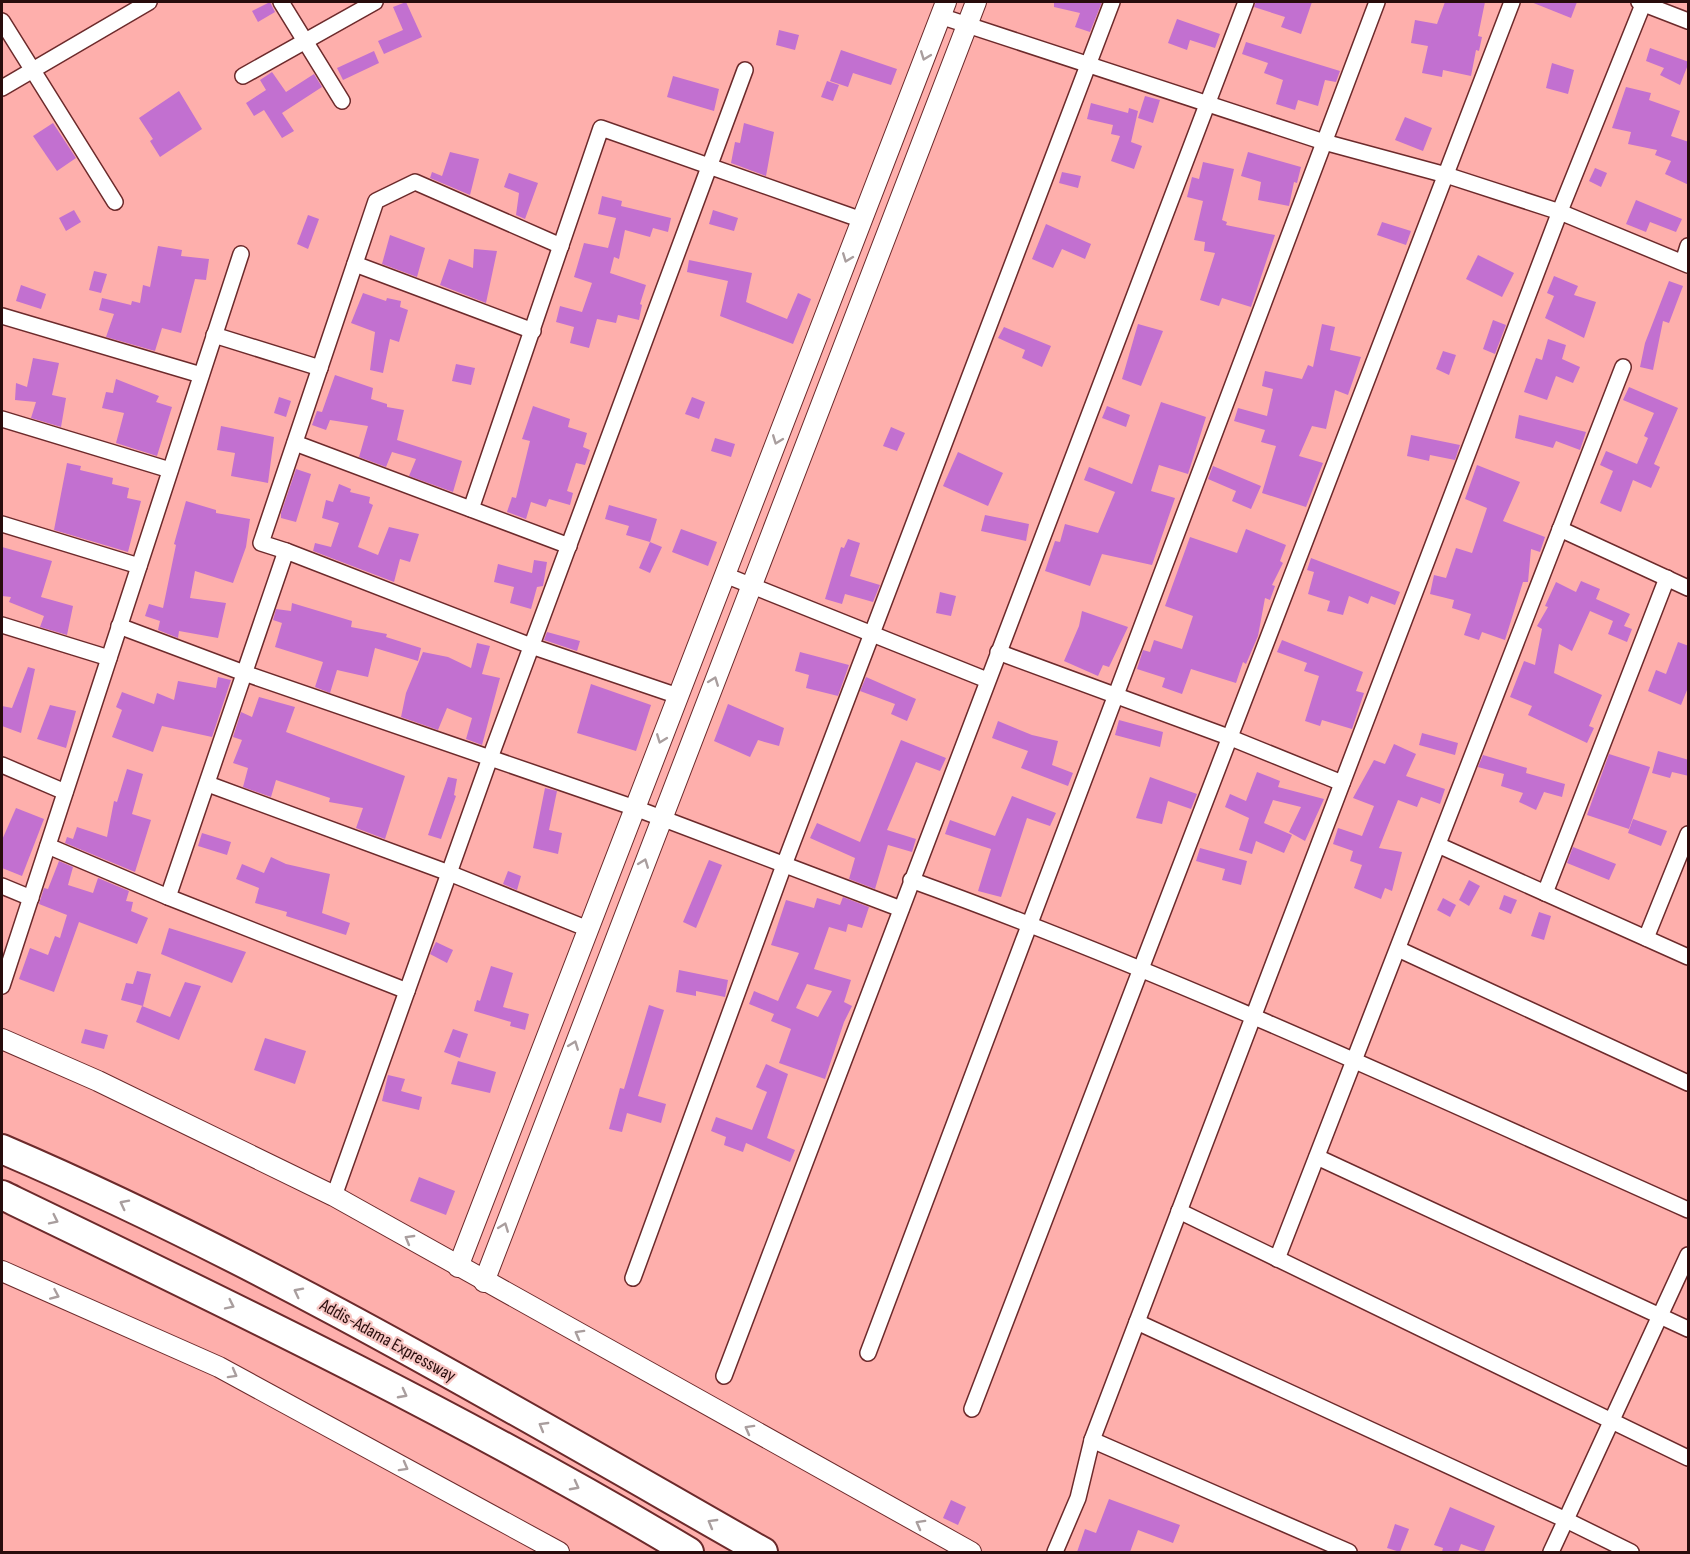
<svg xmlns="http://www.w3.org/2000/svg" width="1690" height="1554" viewBox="0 0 1690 1554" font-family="'Sofia Sans Condensed',sans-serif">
  <rect width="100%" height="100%" fill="#feafac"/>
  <g fill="#c270d0" fill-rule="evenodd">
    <path d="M270,2L275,12L258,22L252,11Z"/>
    <path d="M406,2L422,37L384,54L378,41L403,30L393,7Z"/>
    <path d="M1054,2H1102L1090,32L1075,27L1080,13L1054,7Z"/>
    <path d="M1256,2H1312L1301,34L1281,27L1285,17L1254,7Z"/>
    <path d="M1445,2H1485L1478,36L1482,37L1479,51L1476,50L1471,76L1443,70L1442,77L1422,73L1428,46L1411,43L1415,20L1437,24Z"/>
    <path d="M1531,2H1577L1571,18Z"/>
    <path d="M1177,19L1220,34L1215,48L1190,40L1187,50L1168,43Z"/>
    <path d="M779,30L799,35L795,50L776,45Z"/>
    <path d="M1246,42L1340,71L1336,82L1325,80L1318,106L1298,100L1295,110L1276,104L1283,80L1264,73L1268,63L1242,54Z"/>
    <path d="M1650,48L1689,62L1680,85L1660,75L1664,68L1646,61Z"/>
    <path d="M841,50L897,69L891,85L853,73L848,87L830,81Z"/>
    <path d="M374,51L379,63L343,80L337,68Z"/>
    <path d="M1552,63L1574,70L1568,94L1546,88Z"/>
    <path d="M272,72L286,92L314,74L322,87L282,113L294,131L282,138L264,110L254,116L246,103L266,90L260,80Z"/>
    <path d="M673,76L719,89L714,111L667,97Z"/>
    <path d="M827,81L839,85L833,101L821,97Z"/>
    <path d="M1626,87L1651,93L1649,100L1680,111L1671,136L1689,142V185L1665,174L1671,161L1655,155L1657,150L1628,144L1631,132L1612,128Z"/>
    <path d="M179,91L202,129L160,157L150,141L153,139L139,118Z"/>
    <path d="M1145,96L1160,100L1153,123L1138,118Z"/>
    <path d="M1091,103L1128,113L1129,108L1138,111L1131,142L1142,146L1134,169L1111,161L1120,136L1111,134L1113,125L1087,119Z"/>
    <path d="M1405,117L1432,128L1423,151L1395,140Z"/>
    <path d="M53,123L76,158L57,171L33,136Z"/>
    <path d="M744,123L774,132L766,176L731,163L735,142L740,143Z"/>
    <path d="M450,152L479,159L470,195L430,178L432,172L442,176Z"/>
    <path d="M1248,152L1301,167L1297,183L1294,182L1289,206L1258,200L1261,182L1241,176Z"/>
    <path d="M1203,162L1234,169L1222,220L1227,222L1226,225L1275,235L1251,307L1222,298L1219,306L1200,300L1215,253L1204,251L1205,242L1194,240L1203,201L1187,197L1192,177L1199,179Z"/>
    <path d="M1595,168L1607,173L1601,187L1589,181Z"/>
    <path d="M1062,172L1081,176L1078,188L1059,183Z"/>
    <path d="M509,173L538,183L525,219L516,215L519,193L504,187Z"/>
    <path d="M602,196L622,201L621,206L671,218L668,232L653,228L650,237L625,230L619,259L614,257L610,273L646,285L640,304L642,305L639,320L618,315L616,323L597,319L589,348L570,343L574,327L556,322L560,306L582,312L592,283L574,277L584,243L608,248L616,218L598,214Z"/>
    <path d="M1636,200L1682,219L1676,232L1650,222L1646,232L1626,224Z"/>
    <path d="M74,210L81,222L66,231L59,218Z"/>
    <path d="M713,210L738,218L734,231L709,224Z"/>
    <path d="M308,215L319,219L308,249L297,244Z"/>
    <path d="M1382,222L1411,231L1406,245L1377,235Z"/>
    <path d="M1046,224L1091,244L1085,259L1062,249L1053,268L1032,259Z"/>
    <path d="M390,235L425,248L417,277L382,264Z"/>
    <path d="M158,246L182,250L181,256L209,259L206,280L195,279L181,333L162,328L155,351L106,337L114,314L99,310L102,298L131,305L132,301L140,303L143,285L150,287Z"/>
    <path d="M474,249L497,251L486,303L440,285L449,259L473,268Z"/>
    <path d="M1478,255L1514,273L1502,297L1466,279Z"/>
    <path d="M689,260L752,273L746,302L787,319L798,293L811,299L793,344L720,316L728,281L687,272Z"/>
    <path d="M94,271L107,274L101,293L89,290Z"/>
    <path d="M1554,276L1578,286L1574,295L1596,302L1584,338L1545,318L1554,296L1547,293Z"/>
    <path d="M1669,281L1683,286L1669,323L1663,321L1653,370L1640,367L1645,343Z"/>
    <path d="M21,285L46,294L41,309L16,301Z"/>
    <path d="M363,293L386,301L387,298L401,301L400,307L408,310L399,342L390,339L383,373L370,370L375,332L351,323Z"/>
    <path d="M1493,320L1506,325L1495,354L1483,349Z"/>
    <path d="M1138,324L1163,331L1141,386L1122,379Z"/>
    <path d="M1322,324L1335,327L1330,350L1361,357L1348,395L1335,390L1326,429L1312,426L1299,456L1323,463L1306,507L1262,493L1276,446L1261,442L1265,430L1234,421L1238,408L1267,416L1273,389L1262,386L1265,371L1302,379L1308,365L1313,367Z"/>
    <path d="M1004,327L1051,346L1042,367L1022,358L1025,350L998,338Z"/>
    <path d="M1548,339L1566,345L1562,359L1580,367L1573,383L1556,376L1547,400L1524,392L1536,358L1542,360Z"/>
    <path d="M1443,351L1456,355L1449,375L1436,369Z"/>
    <path d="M33,358L59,363L52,395L66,398L61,427L31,418L36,402L15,400L16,383L27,387Z"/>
    <path d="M456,364L475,368L471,385L452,381Z"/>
    <path d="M335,375L373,388L371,399L387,404V407L404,410L397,440L462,461L453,492L409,476L416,459L392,452L386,467L359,457L368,426L330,420L326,430L312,425L317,411L322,412Z"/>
    <path d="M116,379L159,396L156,402L172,407L157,456L116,443L124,413L102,408L106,392L113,393Z"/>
    <path d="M1629,387L1678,408L1654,464L1660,467L1651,488L1633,480L1621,512L1600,503L1613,471L1600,465L1606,451L1637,464L1648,438L1644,436L1654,413L1623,400Z"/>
    <path d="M279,397L291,401L286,417L274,413Z"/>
    <path d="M692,397L705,402L699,419L685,414Z"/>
    <path d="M1161,402L1206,417L1188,474L1159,465L1151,491L1175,498L1152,565L1102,554L1090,586L1045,571L1055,541L1060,542L1065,524L1098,533L1115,492L1084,480L1089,467L1132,484Z"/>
    <path d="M533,406L570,419L568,427L587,433L583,447L590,450L585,465L576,463L567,491L573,493L570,505L549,499L546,507L531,502L526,519L507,512L512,497L516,498L530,441L522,439Z"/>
    <path d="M1107,406L1130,415L1126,427L1102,418Z"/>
    <path d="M1519,415L1586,432L1580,450L1556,441L1553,448L1515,438Z"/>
    <path d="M221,426L274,437L268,483L231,476L235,453L217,450Z"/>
    <path d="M891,427L905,433L897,451L883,446Z"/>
    <path d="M1411,435L1460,445L1455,460L1430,455L1429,461L1407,456Z"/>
    <path d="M715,438L735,444L731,457L711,451Z"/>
    <path d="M958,452L1003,473L988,506L943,486Z"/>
    <path d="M67,463L81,466L80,470L113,478L112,484L129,488L127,498L141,501L128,552L54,530Z"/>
    <path d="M1477,465L1520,482L1503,521L1545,537L1540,552L1531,549L1528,582H1523L1505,640L1482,632L1479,640L1464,635L1471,614L1452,608L1454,600L1430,594L1434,575L1446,578L1456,548L1472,553L1487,508L1465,499Z"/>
    <path d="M1213,466L1261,486L1251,509L1232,501L1236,491L1208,479Z"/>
    <path d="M296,469L311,474L296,522L281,518V513Z"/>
    <path d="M339,484L351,489L350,492L370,497L369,503L373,505L358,547L378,555L389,527L419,534L410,562L400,559L394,582L313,551L315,543L331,547L339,523L322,518L326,500L333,502Z"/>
    <path d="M186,501L216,510V513L250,519L246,547L233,583L195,571L190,598L226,603L218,638L179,631L178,638L158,630L160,621L145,616L149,604L163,608L176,545L174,544Z"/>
    <path d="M609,505L657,519L650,542L626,535L629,526L605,519Z"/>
    <path d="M985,515L1029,524L1026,541L981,531Z"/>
    <path d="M681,529L717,542L708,566L672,552Z"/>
    <path d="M1246,529L1286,545L1280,561L1283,563L1272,585L1275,586L1270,600L1265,598L1258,636L1246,664L1243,662L1236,683L1191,669L1182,694L1162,687L1165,678L1137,669L1143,650L1150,652L1154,640L1182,649L1193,616L1165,606L1190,537L1237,553Z"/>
    <path d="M848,539L860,543L850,576L880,585L873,602L845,594L842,604L825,599L841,547L844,548Z"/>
    <path d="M650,542L662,547L650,573L639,568Z"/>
    <path d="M2,547L52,561L41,597L73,606L67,635L40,627L44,616L9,602L11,597L2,596Z"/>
    <path d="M1311,558L1400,592L1395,605L1371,596L1368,604L1349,596L1343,615L1327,611L1330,601L1308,594L1314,572L1307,570Z"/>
    <path d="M534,560L547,562L543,586L537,587L531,609L510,603L514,587L494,582L498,564L532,573Z"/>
    <path d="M1581,581L1600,589L1596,599L1630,614L1624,626L1632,629L1627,642L1608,634L1613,621L1590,611L1572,651L1559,644L1554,673L1602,695L1589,726L1594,728L1587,743L1528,715L1532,706L1510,697L1524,661L1535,665L1542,629L1537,626L1548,607L1545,606L1556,582L1576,592Z"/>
    <path d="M940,592L956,596L951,616L936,613Z"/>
    <path d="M292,603L352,621L351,627L387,634L386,637L421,648L418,661L375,648L368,677L337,670L330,693L315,687L323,662L275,647L282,623L273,620L276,609L291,611Z"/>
    <path d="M1082,611L1128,627L1109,667L1103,665L1098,676L1064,661L1079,626Z"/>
    <path d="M547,632L580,641L577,651L544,640Z"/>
    <path d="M1282,640L1363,672L1356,691L1364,693L1352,729L1322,720L1320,726L1305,721L1319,676L1304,671L1307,663L1277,652Z"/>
    <path d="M1678,642L1689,646V685L1681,705L1648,691L1656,670L1666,674Z"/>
    <path d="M477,643L490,646L482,674L500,678L482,745L466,739L472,718L447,708L438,730L401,717L406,693L423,652L448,657L471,668Z"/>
    <path d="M800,652L849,665L838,696L806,688L809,675L795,671Z"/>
    <path d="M28,667L35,669L21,733L2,726V706L12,708Z"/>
    <path d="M218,677L231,680L212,737L162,726L153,752L112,737L122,710L116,707L122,692L154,704L157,693L174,700L178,681L216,688Z"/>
    <path d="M866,677L916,699L907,721L891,714L895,704L860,691Z"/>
    <path d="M591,684L651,705L636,751L577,733Z"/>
    <path d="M259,697L295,707L286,732L405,776L385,839L356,828L363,808L329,802L330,798L276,780L271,797L243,787L248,768L233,763L242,740L233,737L241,712L252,717Z"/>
    <path d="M728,704L784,728L779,746L758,740L750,757L714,741Z"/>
    <path d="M50,705L76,711L66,748L37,739Z"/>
    <path d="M1119,720L1163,732L1160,747L1115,735Z"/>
    <path d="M998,721L1032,735L1058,741L1052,765L1073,773L1068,786L1021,768L1028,751L992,738Z"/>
    <path d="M1422,733L1458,743L1455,755L1419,745Z"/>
    <path d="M901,740L946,758L940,771L916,762L887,830L916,839L912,852L888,845L875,889L849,879L855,858L810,838L817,823L860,842Z"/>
    <path d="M1394,744L1416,754L1406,776L1445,789L1440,804L1421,797L1417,807L1398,800L1379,848L1402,852L1392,891L1385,888L1381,899L1354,888L1362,865L1350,861L1353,851L1333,844L1338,828L1362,836L1374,806L1353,798L1374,760L1385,764Z"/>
    <path d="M1658,751L1689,760V776L1672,772L1670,778L1652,773Z"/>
    <path d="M1609,754L1650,767L1629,829L1587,815Z"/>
    <path d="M1483,755L1527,768L1526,773L1565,784L1562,797L1544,792L1536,810L1519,802L1523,793L1501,786L1504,774L1478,767Z"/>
    <path d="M127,769L143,774L132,814L151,820L135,872L65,843L67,837L73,839L77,827L107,837L114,801L117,802Z"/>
    <path d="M1257,772L1280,781L1278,787L1324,799L1305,841L1289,832L1301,807L1273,800L1264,823L1292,835L1284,853L1256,841L1252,854L1239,850L1249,818L1225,807L1230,794L1246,801Z"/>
    <path d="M448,777L457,779L454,795L456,796L441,839L428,835Z"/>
    <path d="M1150,777L1197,794L1191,809L1168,801L1162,824L1136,818Z"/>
    <path d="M545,788L557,791L549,830L562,833L558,854L533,848Z"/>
    <path d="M1012,796L1056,813L1050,826L1027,818L1001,897L978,891L991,849L945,834L950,820L995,836Z"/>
    <path d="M16,808L44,819L22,876L2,868V840Z"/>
    <path d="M1633,819L1667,831L1661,846L1628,833Z"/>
    <path d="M202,833L231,842L227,855L198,846Z"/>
    <path d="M1573,847L1616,864L1609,880L1567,863Z"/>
    <path d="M1200,848L1247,861L1241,885L1222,880L1225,869L1196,861Z"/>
    <path d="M271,857L286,864L330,874L322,913L350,923L346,935L286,916L287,912L255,903L259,888L236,879L242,864L264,873Z"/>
    <path d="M709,860L722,865L696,928L683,922Z"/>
    <path d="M59,861L73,867L68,885L93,893L98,878L129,891L126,901L133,902L131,911L148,918L137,944L79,922L54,992L19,979L30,948L48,955L55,936L60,938L67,915L39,904L44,888L48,889Z"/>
    <path d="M508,871L521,876L517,890L503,884Z"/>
    <path d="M1469,880L1480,886L1469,906L1459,900Z"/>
    <path d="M1504,895L1517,900L1511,914L1499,909Z"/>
    <path d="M843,897L869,907L862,928L848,924L846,932L829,927L814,969L851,980L844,1002L852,1006L844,1022L825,1079L779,1063L791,1029L771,1021L774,1014L749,1004L754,991L778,1001L799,953L771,945L786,900L814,908L817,898L840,905ZM807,984L832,991L818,1017L796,1008Z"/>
    <path d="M1443,898L1456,905L1450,917L1437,910Z"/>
    <path d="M1539,912L1551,916L1544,940L1531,936Z"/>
    <path d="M169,928L246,952L232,983L161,954Z"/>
    <path d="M436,942L453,950L447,963L430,954Z"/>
    <path d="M491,966L513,973L503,1007L529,1014L525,1030L510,1026L511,1022L474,1011L477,1000L480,1001Z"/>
    <path d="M679,970L728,980L725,997L696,991V996L676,992Z"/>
    <path d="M137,971L151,974L143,1006L121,1000L126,983L133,984Z"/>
    <path d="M185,982L201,986L179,1040L136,1022L142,1006L170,1017Z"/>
    <path d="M649,1005L664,1010L638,1096L666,1104L661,1123L627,1113L622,1132L609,1129L620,1088L624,1089Z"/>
    <path d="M85,1029L108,1035L104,1049L81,1043Z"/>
    <path d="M453,1029L468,1034L460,1058L444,1052Z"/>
    <path d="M265,1038L306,1051L295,1084L254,1070Z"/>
    <path d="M458,1061L496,1072L490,1093L451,1084Z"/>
    <path d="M766,1064L788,1074L767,1138L795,1150L790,1162L746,1143L743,1152L724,1145L726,1137L711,1131L716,1117L752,1130L767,1092L756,1087Z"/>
    <path d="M388,1075L405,1079L401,1091L422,1097L419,1110L382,1101Z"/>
    <path d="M419,1177L455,1191L446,1215L410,1201Z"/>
    <path d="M1109,1499L1180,1525L1173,1543L1138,1530L1130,1552H1077L1085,1529L1096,1533Z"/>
    <path d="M951,1500L966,1507L958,1525L943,1518Z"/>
    <path d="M1450,1507L1495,1526L1484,1552L1461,1544L1458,1552H1442L1443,1548L1434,1545Z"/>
    <path d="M1395,1524L1409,1529L1400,1552L1387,1548Z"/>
  </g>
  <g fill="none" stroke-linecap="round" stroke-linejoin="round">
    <g stroke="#6c2a2b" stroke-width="18">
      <g id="minor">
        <path d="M281,2L342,101"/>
        <path d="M1639,2L1688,21"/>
        <path d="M940,16L1324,142L1446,175L1560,212L1688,265"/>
        <path d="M2,21L115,202"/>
        <path d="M243,76L375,2"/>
        <path d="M2,88L149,2"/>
        <path d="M1683,262L1688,246"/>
        <path d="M355,264L533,331"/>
        <path d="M2,316L201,375"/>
        <path d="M214,335L320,368"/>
        <path d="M2,419L170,470"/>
        <path d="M295,443L569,546"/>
        <path d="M471,509L601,128L862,220"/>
        <path d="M2,524L139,566"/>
        <path d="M1560,529L1688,588"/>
        <path d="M286,551L261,543L376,201L415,182L561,246"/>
        <path d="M725,575L987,680"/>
        <path d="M2,625L109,658"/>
        <path d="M119,626L244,673L635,808L901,909"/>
        <path d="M998,652L1231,738L1342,783"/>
        <path d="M2,765L65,792"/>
        <path d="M208,784L449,873L588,929"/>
        <path d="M1438,845L1688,957"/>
        <path d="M48,846L168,897L407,991"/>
        <path d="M911,880C1176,976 1431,1095 1688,1210"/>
        <path d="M2,886L31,898"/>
        <path d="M1545,893L1667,578"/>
        <path d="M168,897L286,551L531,646L678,696"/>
        <path d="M1646,938L1688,834"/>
        <path d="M1398,949L1688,1083"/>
        <path d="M2,986L241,254"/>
        <path d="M1317,1157L1688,1329"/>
        <path d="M334,1196L490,758L745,70"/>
        <path d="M1179,1211L1688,1458"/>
        <path d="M1277,1259L1623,367"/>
        <path d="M633,1278L784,865L1112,2"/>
        <path d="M1137,1322L1566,1520L1631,1552"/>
        <path d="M868,1353L1377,2"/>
        <path d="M724,1376L1246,2"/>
        <path d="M972,1409L1512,2"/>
        <path d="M1092,1440L1349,1552"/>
        <path d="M1055,1552L1078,1498L1092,1440L1562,206L1644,2"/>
        <path d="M1551,1552L1688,1255"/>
      </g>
    </g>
    <g stroke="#6c2a2b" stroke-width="22">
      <g id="tertiary">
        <path d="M2,1039L98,1081L334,1196L971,1552"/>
        <path d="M458,1267L946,2"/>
        <path d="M2,1271L219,1367L559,1552"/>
        <path d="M484,1282L976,2"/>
      </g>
    </g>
    <g stroke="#6c2a2b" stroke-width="32">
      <g id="motorway">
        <path d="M2,1149C266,1262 514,1410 763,1552"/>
        <path d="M2,1195C234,1307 467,1419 689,1552"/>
      </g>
    </g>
    <use href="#minor" stroke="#fff" stroke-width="15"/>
    <use href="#tertiary" stroke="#fff" stroke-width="20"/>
    <use href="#motorway" stroke="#fff" stroke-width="28"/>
  </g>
  <defs><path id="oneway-chevron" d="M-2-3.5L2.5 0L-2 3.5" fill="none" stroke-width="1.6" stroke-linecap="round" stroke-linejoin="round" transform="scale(1.5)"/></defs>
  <g stroke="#a99e9e">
    <use href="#oneway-chevron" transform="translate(925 56) rotate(111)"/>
    <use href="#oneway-chevron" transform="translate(847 258) rotate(111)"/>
    <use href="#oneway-chevron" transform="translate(777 440) rotate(111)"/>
    <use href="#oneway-chevron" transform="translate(714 681) rotate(-69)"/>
    <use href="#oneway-chevron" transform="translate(661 739) rotate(111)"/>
    <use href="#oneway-chevron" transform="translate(644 863) rotate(-69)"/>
    <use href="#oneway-chevron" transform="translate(574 1045) rotate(-69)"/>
    <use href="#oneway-chevron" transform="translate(124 1204) rotate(-153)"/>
    <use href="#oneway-chevron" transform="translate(54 1220) rotate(26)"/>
    <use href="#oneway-chevron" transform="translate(504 1227) rotate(-69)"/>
    <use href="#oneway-chevron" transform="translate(409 1239) rotate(-150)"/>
    <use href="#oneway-chevron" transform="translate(298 1292) rotate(-153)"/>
    <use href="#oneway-chevron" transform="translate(55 1295) rotate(24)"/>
    <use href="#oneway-chevron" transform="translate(230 1305) rotate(26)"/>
    <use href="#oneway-chevron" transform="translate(579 1334) rotate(-151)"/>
    <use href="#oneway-chevron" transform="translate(233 1374) rotate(29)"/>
    <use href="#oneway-chevron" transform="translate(403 1394) rotate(28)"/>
    <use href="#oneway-chevron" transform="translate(543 1426) rotate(-150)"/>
    <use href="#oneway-chevron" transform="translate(749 1429) rotate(-151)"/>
    <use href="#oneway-chevron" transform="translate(404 1467) rotate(29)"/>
    <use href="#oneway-chevron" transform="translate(575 1486) rotate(28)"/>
    <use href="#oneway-chevron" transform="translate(712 1523) rotate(-150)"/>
    <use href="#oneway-chevron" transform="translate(920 1524) rotate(-151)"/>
  </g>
  <g text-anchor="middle" stroke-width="4.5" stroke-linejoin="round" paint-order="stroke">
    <g font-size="18" fill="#280c0c" stroke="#f7c6c3">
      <text transform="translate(388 1340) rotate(29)" y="6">Addis-Adama Expressway</text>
    </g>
  </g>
  <rect width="1690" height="1554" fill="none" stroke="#280c0c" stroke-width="6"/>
</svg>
